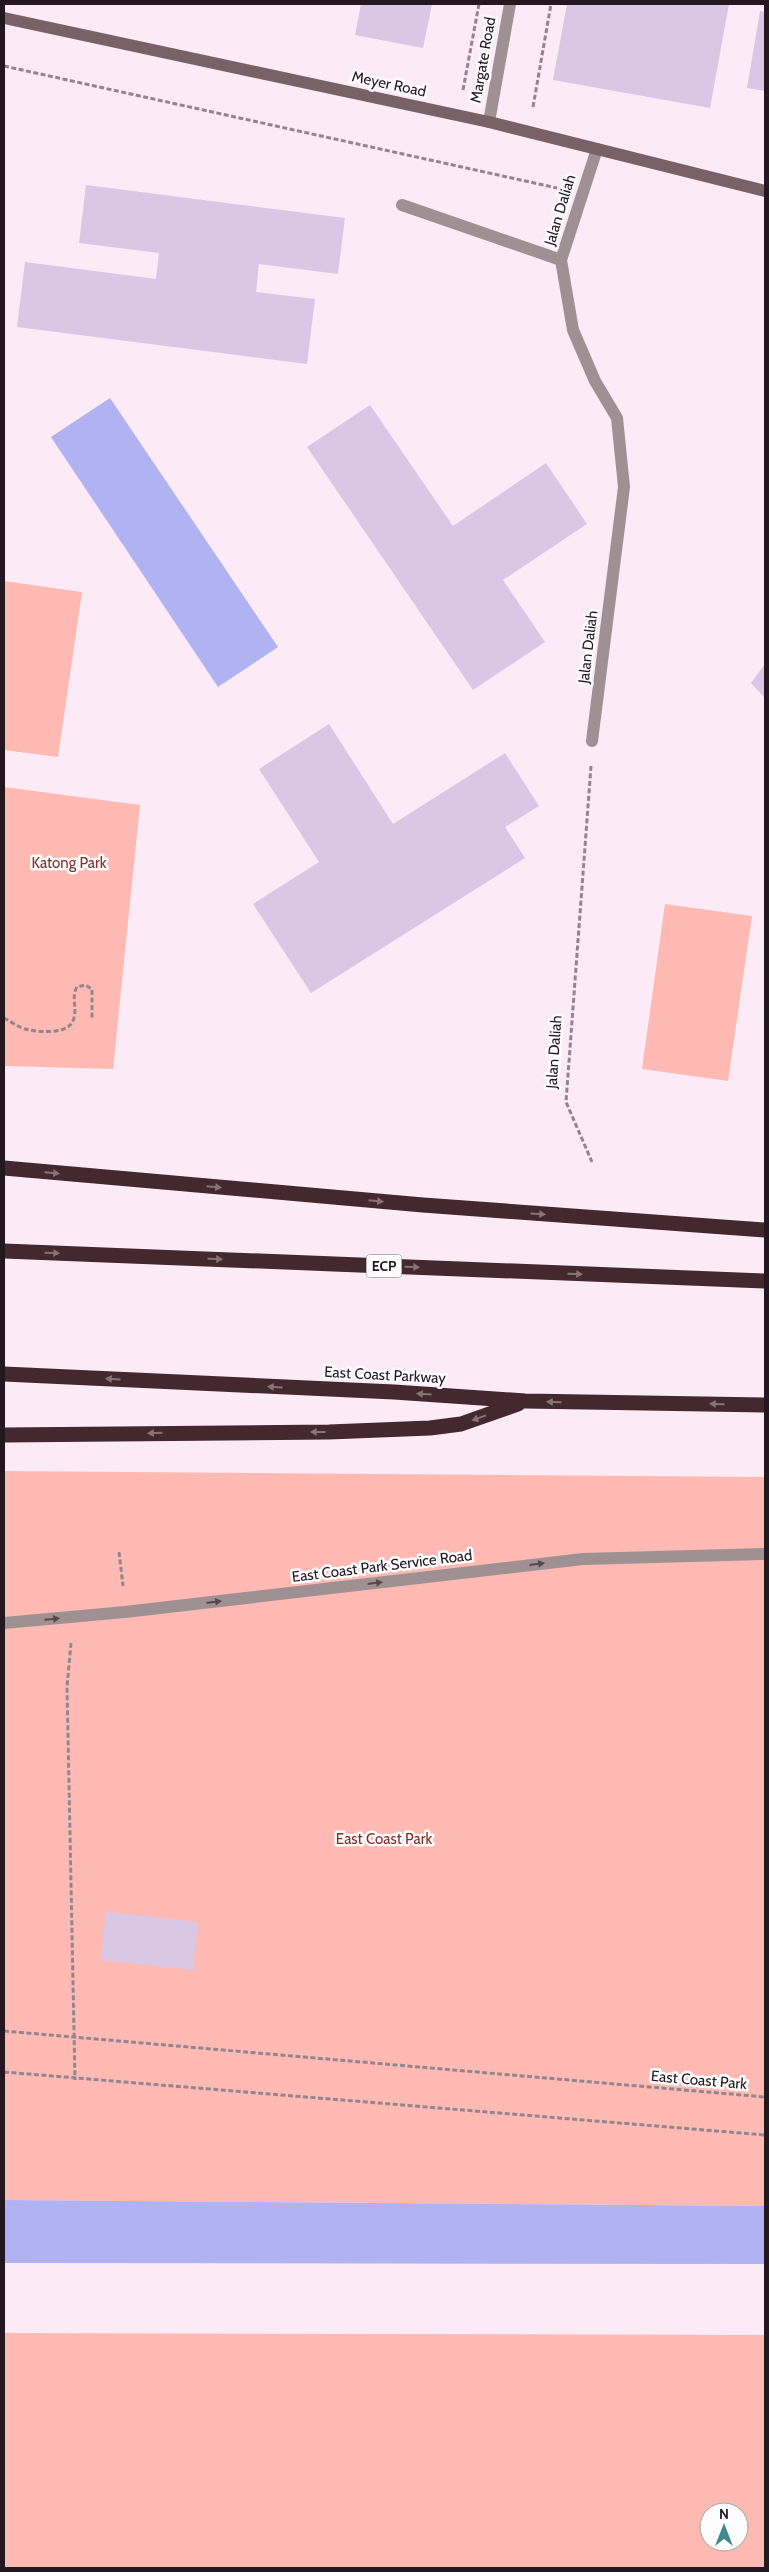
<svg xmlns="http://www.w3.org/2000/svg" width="769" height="2572" viewBox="0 0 769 2572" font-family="Cabin,sans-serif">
  <rect width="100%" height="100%" fill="#fceaf7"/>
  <g fill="#febab2" fill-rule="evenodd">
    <path d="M4,581L82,592L58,757L4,750Z"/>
    <path d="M4,787L140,805L113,1069L4,1066Z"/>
    <path d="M665,904L752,916L728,1081L642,1069Z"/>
    <path d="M4,1471L765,1477V2206L4,2200Z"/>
    <path d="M4,2333L765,2335V2568H4ZM709,2512H739V2542H709Z"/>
  </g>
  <g fill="#b1b2f2">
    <path d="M110,398L278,647L218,687L51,437Z"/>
    <path d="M4,2200L765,2206V2264L4,2263Z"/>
  </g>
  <g fill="#d8c8e6">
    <path d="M361,4H432L423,48L355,35Z"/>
    <path d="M567,4H729L710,108L553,80Z"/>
    <path d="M760,11L765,12V91L747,88Z"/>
    <path d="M86,185L345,218L338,274L259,264L256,292L315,299L307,364L17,327L25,262L156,279L159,253L79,243Z"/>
    <path d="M370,405L453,526L546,463L587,524L503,580L545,642L473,690L307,447Z"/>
    <path d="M765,664V698L751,683Z"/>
    <path d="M329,724L393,824L505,753L539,806L505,827L525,858L311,993L253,904L319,862L259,769Z"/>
    <path d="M106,1912L198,1922L193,1970L101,1960Z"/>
  </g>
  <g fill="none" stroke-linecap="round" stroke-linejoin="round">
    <g stroke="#93858f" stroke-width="3" stroke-dasharray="5 2.5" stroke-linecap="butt">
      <path d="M4,66L557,188"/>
      <path d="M463,90L479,4"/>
      <path d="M533,107L551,4"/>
      <path d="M591,766L566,1102L592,1162"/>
      <path d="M4,1018C10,1021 18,1027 25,1029C38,1032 70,1036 74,1018C77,1008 71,997 77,987L85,985L92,989V1018"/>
      <path d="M119,1552L123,1586"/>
      <path d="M71,1643L67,1687L75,2080"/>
      <path d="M4,2031L765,2097"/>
      <path d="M4,2072L765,2135"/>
    </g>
    <g stroke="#9f9094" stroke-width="12">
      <path d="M402,205L561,260"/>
      <path d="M592,741L624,487L617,418L595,381L573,330L561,260L597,149"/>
    </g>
    <g stroke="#9f9094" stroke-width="12">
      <path d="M489,122L510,4"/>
      <path d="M4,1623L125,1612L583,1559L765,1554"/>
    </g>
    <path stroke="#786268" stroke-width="12" d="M4,18L489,122L765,191"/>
    <g stroke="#442830" stroke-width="15">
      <path d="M4,1168L423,1205L765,1230"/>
      <path d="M4,1251L765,1281"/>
      <path d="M4,1374L394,1392L525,1401L765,1405"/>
      <path d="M4,1435L329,1432L430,1428L461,1424L518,1404"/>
    </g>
  </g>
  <defs><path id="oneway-solid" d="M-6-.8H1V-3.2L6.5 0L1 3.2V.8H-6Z" transform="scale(1.25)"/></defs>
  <g fill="#857378">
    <use href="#oneway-solid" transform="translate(52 1173) rotate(5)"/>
    <use href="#oneway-solid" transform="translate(214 1187) rotate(5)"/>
    <use href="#oneway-solid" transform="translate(376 1201) rotate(5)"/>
    <use href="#oneway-solid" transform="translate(538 1214) rotate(4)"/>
    <use href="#oneway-solid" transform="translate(52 1253) rotate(2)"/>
    <use href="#oneway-solid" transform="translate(215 1259) rotate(2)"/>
    <use href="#oneway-solid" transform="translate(412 1267) rotate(2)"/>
    <use href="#oneway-solid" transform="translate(575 1274) rotate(2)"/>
    <use href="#oneway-solid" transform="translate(113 1379) rotate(-177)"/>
    <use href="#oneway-solid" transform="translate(275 1387) rotate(-177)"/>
    <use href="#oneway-solid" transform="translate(424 1394) rotate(-176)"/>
    <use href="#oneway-solid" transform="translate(554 1402) rotate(-179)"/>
    <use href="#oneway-solid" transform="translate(717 1404) rotate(-179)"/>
    <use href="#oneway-solid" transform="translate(479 1418) rotate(160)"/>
    <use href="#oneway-solid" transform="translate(318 1432) rotate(180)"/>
    <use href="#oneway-solid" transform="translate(155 1433) rotate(179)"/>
  </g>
  <g fill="#55484e">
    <use href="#oneway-solid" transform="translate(537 1564) rotate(-7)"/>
    <use href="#oneway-solid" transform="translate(375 1583) rotate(-7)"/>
    <use href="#oneway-solid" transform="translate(214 1602) rotate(-7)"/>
    <use href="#oneway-solid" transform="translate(52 1619) rotate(-5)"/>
  </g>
  <g text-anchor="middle" stroke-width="5" stroke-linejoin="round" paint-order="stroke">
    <rect fill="#fdfdfd" stroke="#645d62" stroke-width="1" x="366.5" y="1254.5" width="35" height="23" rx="4"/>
    <g font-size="14" font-weight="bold" fill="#231820">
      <text x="384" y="1271">ECP</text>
    </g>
    <g font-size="15" fill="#231820" stroke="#fdfdfd">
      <text transform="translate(483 60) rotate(-80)" y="5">Margate Road</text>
      <text transform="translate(389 84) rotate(12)" y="5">Meyer Road</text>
      <text transform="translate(560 210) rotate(-73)" y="5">Jalan Daliah</text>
      <text transform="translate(588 647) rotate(-83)" y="5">Jalan Daliah</text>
      <text transform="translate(554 1052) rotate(-86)" y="5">Jalan Daliah</text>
      <text transform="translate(385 1375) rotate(3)" y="5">East Coast Parkway</text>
      <text transform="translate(382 1566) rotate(-7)" y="5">East Coast Park Service Road</text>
      <text transform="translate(699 2080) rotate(5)" y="5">East Coast Park</text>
    </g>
    <g font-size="15" fill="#842d29" stroke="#fdfdfd">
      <text x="69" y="868">Katong Park</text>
      <text x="384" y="1844">East Coast Park</text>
    </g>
  </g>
  <rect width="769" height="2572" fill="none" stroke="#231820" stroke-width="10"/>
  <g transform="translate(724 2527)"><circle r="24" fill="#fdfdfd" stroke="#a6a1a5"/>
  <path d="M0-4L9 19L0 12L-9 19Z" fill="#428992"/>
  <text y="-8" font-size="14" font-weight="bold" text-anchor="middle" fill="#231820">N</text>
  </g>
</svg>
